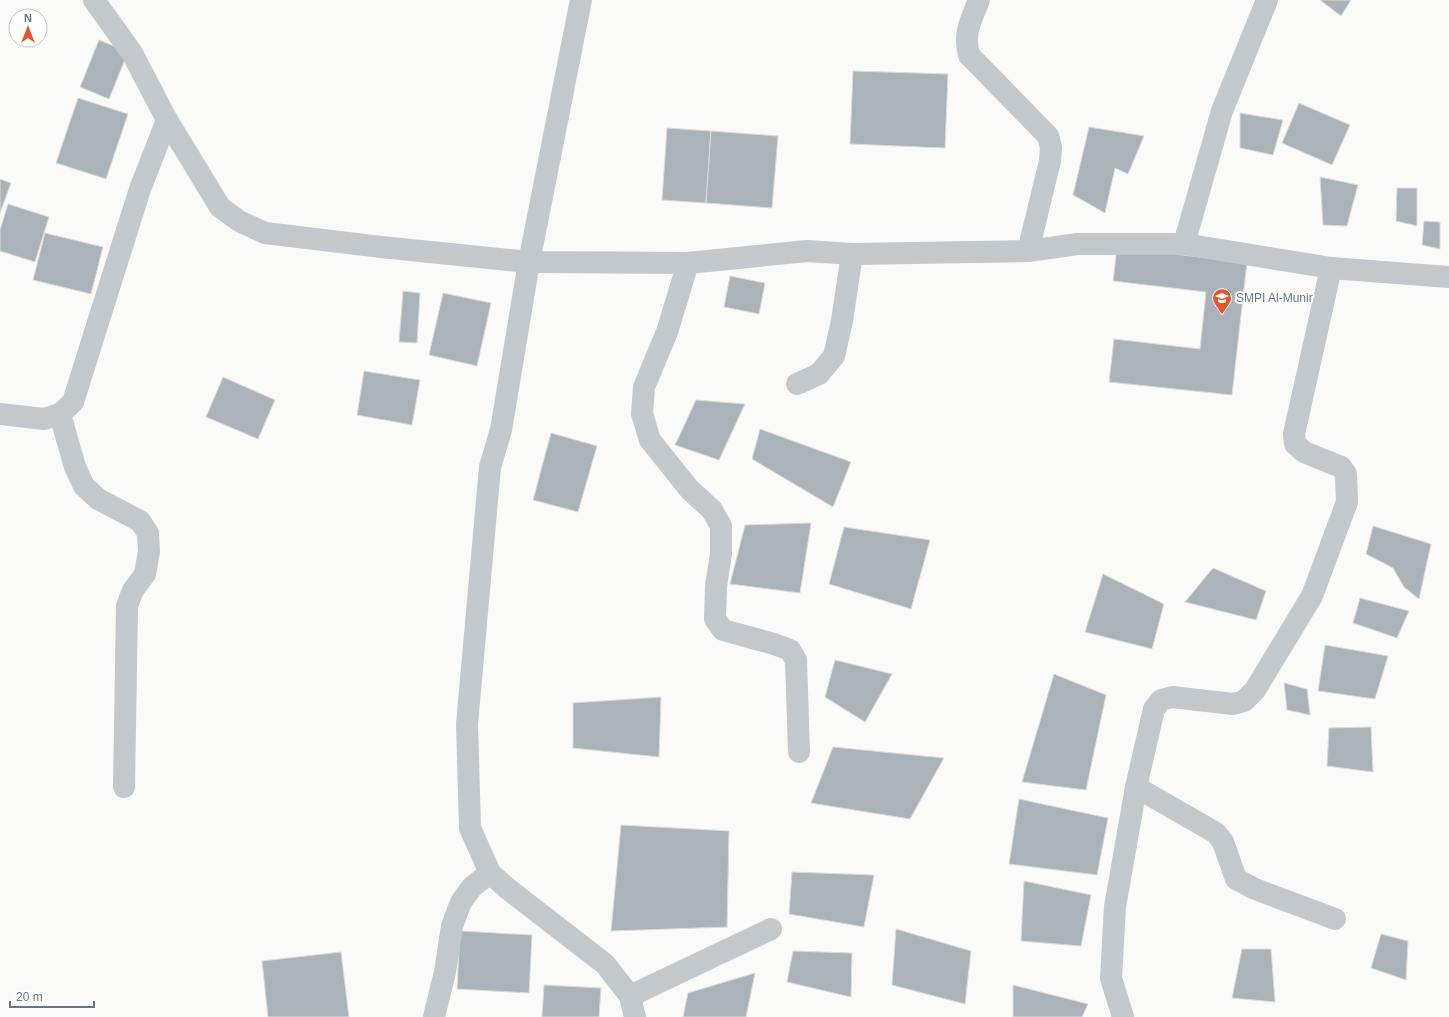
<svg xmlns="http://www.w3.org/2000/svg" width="1449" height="1017" viewBox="0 0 1449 1017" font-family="Helvetica,sans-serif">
  <rect width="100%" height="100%" fill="#fafaf8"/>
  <g fill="#aab3b9" stroke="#dcdcda">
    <path d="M1320,0H1351L1341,16Z"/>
    <path d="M99,40L128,52L109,99L80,87Z"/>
    <path d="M853,71L948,74L945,148L850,144Z"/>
    <path d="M78,98L128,114L106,179L56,163Z"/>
    <path d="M1299,103L1350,125L1332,165L1282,143Z"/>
    <path d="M1240,113L1283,120L1273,155L1240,148Z"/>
    <path d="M1089,127L1144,136L1128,174L1115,168L1105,213L1073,195Z"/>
    <path d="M667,128L711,131L706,203L662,200Z"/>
    <path d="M711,131L778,136L772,208L706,203Z"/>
    <path d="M1320,177L1358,185L1347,226L1323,225Z"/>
    <path d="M0,179L11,183L0,213Z"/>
    <path d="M1397,188H1417V226L1396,221Z"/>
    <path d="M8,204L49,217L35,262L0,251V230Z"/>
    <path d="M1424,221L1440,222V249L1422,245Z"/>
    <path d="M45,233L103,247L91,294L33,280Z"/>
    <path d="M1117,248L1247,262L1232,395L1109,382L1114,339L1200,349L1206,292L1113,281Z"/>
    <path d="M730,276L765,283L759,314L724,307Z"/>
    <path d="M403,291L420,293L417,343L399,342Z"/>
    <path d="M443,293L491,303L477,366L429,355Z"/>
    <path d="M364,371L420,380L412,425L357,415Z"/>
    <path d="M223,377L275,400L258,439L206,417Z"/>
    <path d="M696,400L745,404L719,460L675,445Z"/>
    <path d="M760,429L851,462L833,507L752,459Z"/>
    <path d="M551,433L597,446L578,512L533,500Z"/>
    <path d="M811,523L800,593L730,584L745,525Z"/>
    <path d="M1373,526L1431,544L1419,599L1404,587L1393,568L1366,554Z"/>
    <path d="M844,527L930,540L911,609L829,584Z"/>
    <path d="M1213,568L1266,591L1256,620L1185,602Z"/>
    <path d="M1103,574L1164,604L1152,649L1085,632Z"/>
    <path d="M1360,598L1409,611L1397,638L1353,623Z"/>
    <path d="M1325,645L1388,656L1375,699L1318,691Z"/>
    <path d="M835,660L892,674L865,722L825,697Z"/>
    <path d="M1054,674L1106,695L1086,790L1022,782Z"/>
    <path d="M1284,683L1307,689L1310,715L1287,710Z"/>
    <path d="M661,697L659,757L573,748V703Z"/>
    <path d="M1371,727L1373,772L1327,766L1329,728Z"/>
    <path d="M833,747L944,758L910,819L811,803Z"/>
    <path d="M1019,799L1108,818L1097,875L1009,864Z"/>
    <path d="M621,825L729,831L727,927L611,931Z"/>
    <path d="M792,872L874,875L864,927L789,914Z"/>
    <path d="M1024,881L1091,895L1081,946L1021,941Z"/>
    <path d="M896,929L971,951L965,1004L892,985Z"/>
    <path d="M460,931L532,935L529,993L457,989Z"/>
    <path d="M1381,934L1408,941L1406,980L1371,968Z"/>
    <path d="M1242,949H1271L1275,1002L1232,998Z"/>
    <path d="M793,951L852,953L851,997L787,982Z"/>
    <path d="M341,952L349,1017H268L262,961Z"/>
    <path d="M755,973L746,1017H683L688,993Z"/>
    <path d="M544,985L601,988L599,1017H542Z"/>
    <path d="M1013,985L1088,1004L1082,1017H1013Z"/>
  </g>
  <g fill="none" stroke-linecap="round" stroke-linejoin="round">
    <g stroke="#c3c8cc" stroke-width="22">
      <path d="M94,0L132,53L167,120L220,207L239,221L265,233L381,247L529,262L688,263L807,251L852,254L1028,251L1078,244H1184L1331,268L1449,277"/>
      <path d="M581,0L529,262L501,430L490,467L467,724L470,828L490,873L508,889L605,964L630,996L635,1017"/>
      <path d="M979,0C971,20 963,33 969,55L1048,136L1051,147L1050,161L1028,251"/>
      <path d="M1184,244L1222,111L1267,0"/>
      <path d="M688,263L667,332L644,387L642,414L650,440L690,490L712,510L721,526V554L716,586L715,619L723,630L774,644L790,650L796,660L799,752"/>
      <path d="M797,384L819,374L834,356L842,321L852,254"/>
      <path d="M0,414L44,419L60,414L73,402L140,189L167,120"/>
      <path d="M60,414L75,467L84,486L98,499L140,521L148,533L149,552L145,574L133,590L127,606L124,787"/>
      <path d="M1136,787L1216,833L1223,842L1236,879L1255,889L1335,919"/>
      <path d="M630,996L771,929"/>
      <path d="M434,1017L445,972L452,926L461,902L472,887L490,873"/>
      <path d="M1123,1017L1111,978L1115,907L1136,787L1154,709L1161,700L1172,697L1233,704L1244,701L1255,690L1312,596L1347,502L1346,474L1341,467L1304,452L1295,444L1294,434L1331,268"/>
    </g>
  </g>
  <defs>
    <g id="school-pin" transform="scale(1)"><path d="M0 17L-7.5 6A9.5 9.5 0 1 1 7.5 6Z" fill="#e4572e" stroke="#fff"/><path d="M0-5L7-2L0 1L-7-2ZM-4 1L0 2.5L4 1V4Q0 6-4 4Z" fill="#fff"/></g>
  </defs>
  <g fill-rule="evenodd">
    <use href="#school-pin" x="1222" y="298"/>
  </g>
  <g text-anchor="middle" stroke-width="4" stroke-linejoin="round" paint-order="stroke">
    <g font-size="12" fill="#657683" stroke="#fff" text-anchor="start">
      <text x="1236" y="302">SMPI Al-Munir</text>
    </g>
  </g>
  <g transform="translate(28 28)"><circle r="19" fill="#ffffff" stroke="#c1c8cd"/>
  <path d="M0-3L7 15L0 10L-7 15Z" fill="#e4572e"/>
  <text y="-6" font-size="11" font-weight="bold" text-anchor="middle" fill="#657683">N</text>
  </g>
  <path d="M10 1001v6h84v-6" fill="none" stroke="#657683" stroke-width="2"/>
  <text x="16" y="1001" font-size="12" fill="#657683" stroke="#ffffff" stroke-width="3" paint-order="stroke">20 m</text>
</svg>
